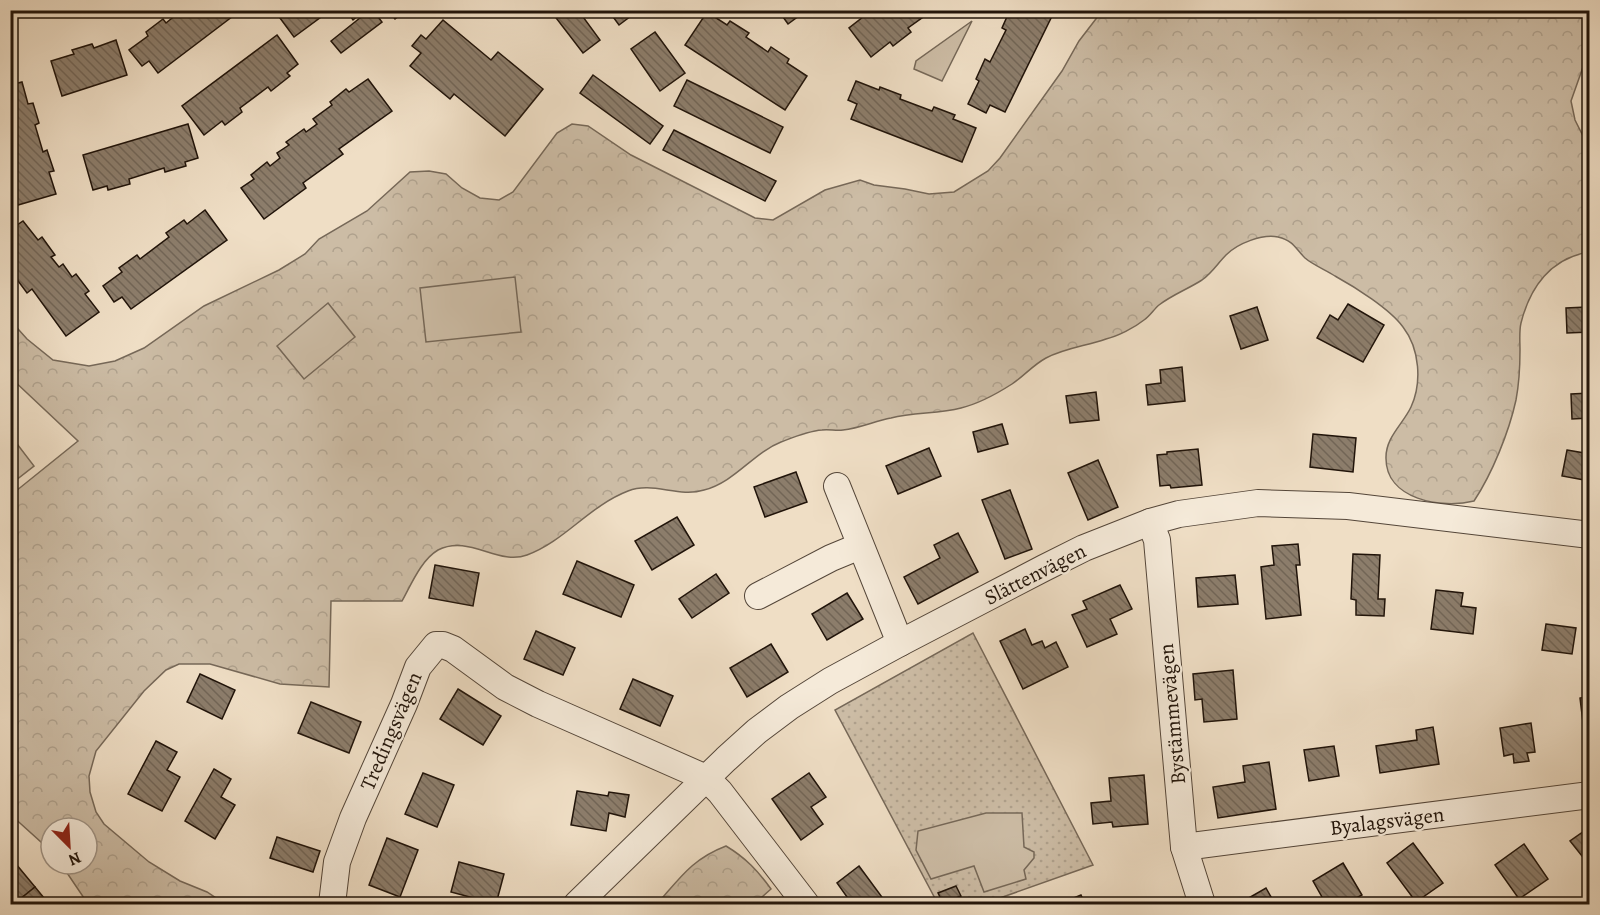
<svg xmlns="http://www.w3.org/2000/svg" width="1600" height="915" viewBox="0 0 1600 915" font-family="Alegreya,serif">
  <defs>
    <pattern id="grass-dots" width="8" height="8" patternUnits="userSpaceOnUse" patternTransform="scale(1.5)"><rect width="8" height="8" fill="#ccbca5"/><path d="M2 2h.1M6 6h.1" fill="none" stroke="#afa18d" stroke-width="1.8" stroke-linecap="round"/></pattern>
    <pattern id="forest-crowns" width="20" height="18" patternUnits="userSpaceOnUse" patternTransform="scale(1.5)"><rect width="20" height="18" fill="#ccbca5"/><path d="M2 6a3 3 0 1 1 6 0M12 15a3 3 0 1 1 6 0" fill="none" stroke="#afa18d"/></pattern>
    <pattern id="building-back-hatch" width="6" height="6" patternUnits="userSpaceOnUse" patternTransform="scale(1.5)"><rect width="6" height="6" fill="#8c7d6b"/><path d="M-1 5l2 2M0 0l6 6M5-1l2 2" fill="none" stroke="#726556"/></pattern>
  </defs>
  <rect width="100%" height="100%" fill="#efdec5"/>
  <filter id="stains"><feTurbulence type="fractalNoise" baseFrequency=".00333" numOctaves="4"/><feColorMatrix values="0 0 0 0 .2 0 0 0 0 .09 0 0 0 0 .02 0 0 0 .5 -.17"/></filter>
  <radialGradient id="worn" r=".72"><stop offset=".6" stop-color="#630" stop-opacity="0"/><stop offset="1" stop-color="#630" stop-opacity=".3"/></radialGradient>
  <path fill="url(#grass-dots)" stroke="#766858" stroke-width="1.5" d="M973,633L1093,865L983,904H938L835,710Z"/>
  <g fill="url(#forest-crowns)" stroke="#766858" stroke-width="1.5">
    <path d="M1102,11H1589V50L1571,101L1575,120L1589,148V252C1551,258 1530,287 1521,323C1519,331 1520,342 1520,350C1520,367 1519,384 1516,400C1509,432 1492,474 1474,501C1442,509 1385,500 1386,457C1386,437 1403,424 1411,407C1422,383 1420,349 1403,327C1390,309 1355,287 1335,276C1326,270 1313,265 1305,258C1295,248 1294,241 1278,237C1262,234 1238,243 1226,255C1218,263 1212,273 1202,280C1188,289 1172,295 1159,305C1154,309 1150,316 1144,320C1134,328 1118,336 1106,339C1086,346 1065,348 1046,358C1033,365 1024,376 1012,384C998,393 977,404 961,408C938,414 914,412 891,418C875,421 860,428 843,430C836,431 829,429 822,430C808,431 794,437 781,442C753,453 735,482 704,490C678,498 653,481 628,491C589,506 565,541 527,555C498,566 469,534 438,550C421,560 411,585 402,601H331L329,687L280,684L210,664H179L166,670L144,691L96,751L89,776L90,792L96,812L104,824L149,862L180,881L207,892L225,904H88L61,864H87V828H51V851L11,815V495L78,441L11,378L10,320L27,339L53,360L89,366L115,361L144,348L204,306L279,270L305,254L319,239L367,211L410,172L429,171L446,174L462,188L480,198L499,200L513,192L557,133L572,124L588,126L631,155L755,218L773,220L825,190L860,180L874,185L905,189L929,194L954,192L988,171L1000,158L1062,71L1079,41Z"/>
    <path d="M726,846C746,858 758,871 771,889L754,904H657C680,878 692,859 726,846Z"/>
  </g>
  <g fill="#ccbca5" stroke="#766858" stroke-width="1.5">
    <path d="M972,21L942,81L914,69L916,61Z"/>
    <path d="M515,277L521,332L426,342L420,288Z"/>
    <path d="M328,303L355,337L304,379L277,346Z"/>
    <path d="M11,436L34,466L11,484Z"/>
    <path d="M986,813H1022L1024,847L1034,852V858L1024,870L1026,879L984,892L974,866L931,879L916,850L918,831Z"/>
  </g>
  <g fill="url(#building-back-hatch)" stroke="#21140a" stroke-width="1.5">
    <path d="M182,10H241L158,73L149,61L142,66L129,50L148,36L146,32L163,19L166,23Z"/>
    <path d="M274,10H316L321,17L294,37Z"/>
    <path d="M346,10H365L353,20Z"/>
    <path d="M370,10H373L382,22L341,53L331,41Z"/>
    <path d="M388,10H406L395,19Z"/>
    <path d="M550,10H578L600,40L583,53Z"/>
    <path d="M608,10H639L619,25Z"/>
    <path d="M778,10H807L788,24Z"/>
    <path d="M872,10H922L926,15L908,28L911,32L893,46L890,42L871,57L849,28Z"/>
    <path d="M1010,10H1055L1005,112L990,105L986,113L968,104L979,81L976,79L985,59L990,62L1006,30L1002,28Z"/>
    <path d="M707,12L727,25L730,21L749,33L746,37L768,52L771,47L789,59L787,63L807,76L785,110L685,45Z"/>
    <path d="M443,20L491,60L498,52L543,89L505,136L454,94L450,99L410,66L421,53L412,46L421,35L426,39Z"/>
    <path d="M655,32L685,73L660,91L631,49Z"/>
    <path d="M277,35L298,64L287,73L290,76L271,91L268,87L240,108L242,112L225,125L222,121L204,135L182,106Z"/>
    <path d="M116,40L127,75L62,96L51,61L74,54L72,50L92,44L94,48Z"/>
    <path d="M593,75L663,126L650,144L580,93Z"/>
    <path d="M368,79L392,111L339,149L343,154L303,183L306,188L264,219L241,188L254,179L251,175L267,162L270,166L280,158L277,153L289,145L286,142L304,129L306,132L317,124L313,119L332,105L330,102L346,89L349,92Z"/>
    <path d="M687,80L783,127L770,153L674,106Z"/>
    <path d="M856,81L879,90L880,87L901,95L900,99L932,111L934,107L955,115L953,119L976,128L962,162L851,119L857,104L848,100Z"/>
    <path d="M22,82L28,104L33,103L39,123L35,125L43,152L47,150L54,171L49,172L56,194L18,205L10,182V85Z"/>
    <path d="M188,124L198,158L185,162L186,166L165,172L164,168L129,179L130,184L108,190L107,186L93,190L83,155Z"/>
    <path d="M674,130L776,181L765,201L663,150Z"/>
    <path d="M205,210L227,240L131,309L122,297L114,302L103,286L122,272L119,268L137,255L140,259L169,237L166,233L184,220L187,224Z"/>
    <path d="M23,221L38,240L42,237L55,255L51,257L59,267L63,264L72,277L76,274L89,291L85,294L99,312L66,336L32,289L27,293L10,270V230Z"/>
    <path d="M1586,284H1590V332L1567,333L1566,308L1587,307Z"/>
    <path d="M1348,304L1384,325L1363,362L1317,338L1330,315L1338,320Z"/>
    <path d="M1257,307L1268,340L1241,349L1230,316Z"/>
    <path d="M1182,367L1185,401L1148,405L1146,385L1161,383L1160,370Z"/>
    <path d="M1096,392L1099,420L1070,423L1066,396Z"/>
    <path d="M1590,393V418L1572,419L1571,394Z"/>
    <path d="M1002,424L1008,444L978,452L973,432Z"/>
    <path d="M1313,434L1356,438L1353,472L1310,467Z"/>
    <path d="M929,448L941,476L898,494L886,466Z"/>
    <path d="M1198,449L1202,485L1171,488L1170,485L1160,486L1157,455L1167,454V452Z"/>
    <path d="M1567,450L1590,454V481L1562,476Z"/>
    <path d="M1098,460L1118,507L1088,520L1068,473Z"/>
    <path d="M796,472L807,502L765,517L754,487Z"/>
    <path d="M1010,490L1032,549L1005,559L982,500Z"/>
    <path d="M677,517L694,545L652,570L635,541Z"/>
    <path d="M958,533L978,572L918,604L904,577L940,558L934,545Z"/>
    <path d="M1298,544L1300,565H1296L1301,615L1266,619L1261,567L1274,565L1272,546Z"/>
    <path d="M1353,554L1380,555L1378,599H1385L1384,616L1356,615V600L1351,599Z"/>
    <path d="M577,561L634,585L621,617L563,594Z"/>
    <path d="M435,565L479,573L473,606L429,598Z"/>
    <path d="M716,574L729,593L692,618L679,599Z"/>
    <path d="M1235,575L1238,604L1198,607L1196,578Z"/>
    <path d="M1120,585L1132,609L1110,619L1117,634L1087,647L1072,615L1087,609L1083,601Z"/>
    <path d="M1436,590L1463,593L1461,606L1476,608L1473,634L1431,629Z"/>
    <path d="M847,593L863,619L827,640L812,614Z"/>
    <path d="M1546,624L1576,628L1572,654L1542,650Z"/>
    <path d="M1025,629L1032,645L1042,641L1045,648L1056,642L1068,667L1023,689L1000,641Z"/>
    <path d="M536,631L575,648L563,675L524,659Z"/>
    <path d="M771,644L788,672L747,697L730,668Z"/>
    <path d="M1233,670L1237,719L1204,722L1202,699L1195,700L1193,674Z"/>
    <path d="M200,674L235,690L222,719L187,702Z"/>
    <path d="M633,679L673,696L660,726L620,709Z"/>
    <path d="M458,689L501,716L483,745L440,719Z"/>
    <path d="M1590,696V747H1586L1580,698Z"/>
    <path d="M311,702L361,722L349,753L298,733Z"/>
    <path d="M1531,723L1535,752L1527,753L1529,761L1514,763L1513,754L1504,756L1500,728Z"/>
    <path d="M1433,727L1439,764L1380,773L1376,746L1417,740L1416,730Z"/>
    <path d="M156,741L177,752L167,770L180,777L162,811L128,794Z"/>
    <path d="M1334,746L1339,776L1309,781L1304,750Z"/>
    <path d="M1269,762L1276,809L1218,818L1213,787L1245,782L1243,766Z"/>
    <path d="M214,769L231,779L221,797L235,805L215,839L185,821Z"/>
    <path d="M423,773L454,785L437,827L405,814Z"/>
    <path d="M809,773L826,797L811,807L823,824L801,840L772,799Z"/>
    <path d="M1144,775L1148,824L1113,827L1112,822L1093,824L1091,803L1111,801L1109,778Z"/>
    <path d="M577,791L608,796L609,792L629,795L625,817L609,813L606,831L571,825Z"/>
    <path d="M1590,827V866L1570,841Z"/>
    <path d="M277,837L320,851L313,872L270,858Z"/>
    <path d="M387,838L418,850L400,897L369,885Z"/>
    <path d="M1413,843L1443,883L1416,902L1387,863Z"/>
    <path d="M1524,844L1548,879L1519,899L1495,865Z"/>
    <path d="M459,862L504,874L496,904L451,892Z"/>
    <path d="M1343,863L1362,895L1345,904H1326L1313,881Z"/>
    <path d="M16,864L35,887L14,904H10V868Z"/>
    <path d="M859,866L887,904H852L837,883Z"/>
    <path d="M956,886L961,896L943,903L938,893Z"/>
    <path d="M35,887L49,904H14Z"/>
    <path d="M1266,888L1275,904H1241L1240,903Z"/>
    <path d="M1081,895L1085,904H1059Z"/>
  </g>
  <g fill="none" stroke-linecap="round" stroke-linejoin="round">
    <g stroke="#544639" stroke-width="28">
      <g id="minor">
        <path d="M837,486L900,643"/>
        <path d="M1150,522L1157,540L1184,847L1202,904"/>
        <path d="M758,596L831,558L860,546"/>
        <path d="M1184,847L1590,795"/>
        <path d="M332,904L337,862L353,818L404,704L418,667L436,645H443L453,649L505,687L538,704L706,778L720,792L806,904"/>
        <path d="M577,904L726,759L757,731L789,707L830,681L900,643L1044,568L1084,548L1150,522L1179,514L1258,503L1348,506L1590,535"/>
      </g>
    </g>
    <use href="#minor" stroke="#f5ead9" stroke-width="26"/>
  </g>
  <g text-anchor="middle" stroke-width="4.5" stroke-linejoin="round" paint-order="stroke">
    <g font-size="21" fill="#21140a" stroke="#f5ead9">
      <text transform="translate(1035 574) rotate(-27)" y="7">Slättenvägen</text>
      <text transform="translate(1172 714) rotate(-95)" y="7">Bystämmevägen</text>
      <text transform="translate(391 731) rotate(-67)" y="7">Tredingsvägen</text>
      <text transform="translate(1387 821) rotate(-7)" y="7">Byalagsvägen</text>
    </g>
  </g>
  <rect width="1600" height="915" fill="none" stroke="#efdec5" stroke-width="36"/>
  <rect x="12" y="12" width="1576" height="891" fill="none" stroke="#21140a" stroke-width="3"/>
  <rect x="18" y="18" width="1564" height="879" fill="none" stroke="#21140a" stroke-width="1.5"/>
  <g transform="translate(69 846) rotate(156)"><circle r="28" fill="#f5ead9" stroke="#a09486" stroke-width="1.5"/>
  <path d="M0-4.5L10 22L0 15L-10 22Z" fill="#8f2418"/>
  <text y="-9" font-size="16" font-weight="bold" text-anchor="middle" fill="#21140a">N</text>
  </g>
  <rect width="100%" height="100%" filter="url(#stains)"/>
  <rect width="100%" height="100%" fill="url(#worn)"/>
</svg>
